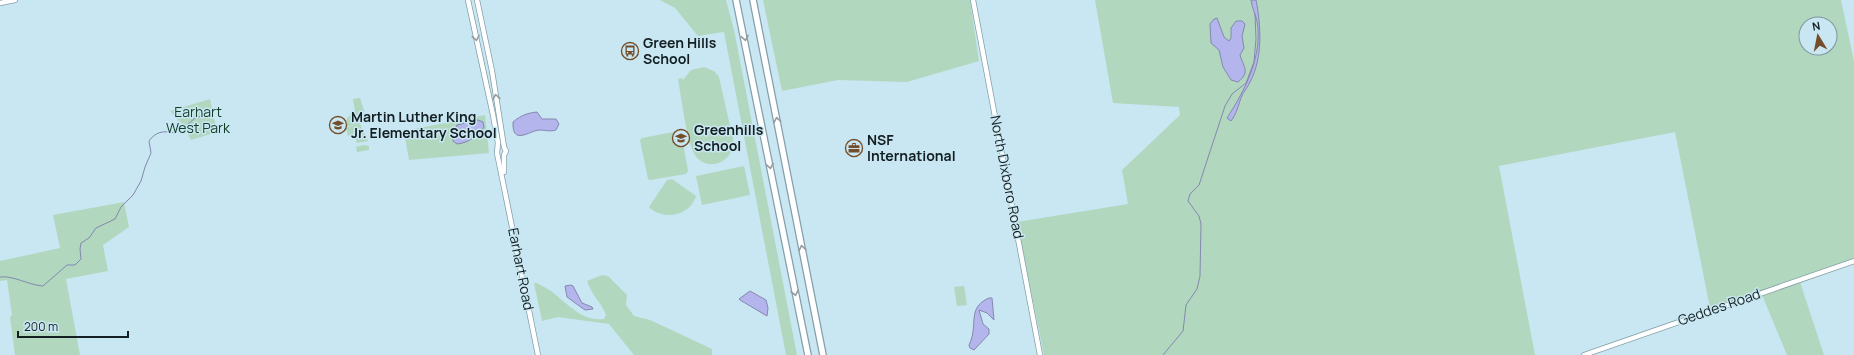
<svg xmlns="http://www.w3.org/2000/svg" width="1854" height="355" viewBox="0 0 1854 355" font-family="Manrope,sans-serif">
  <rect width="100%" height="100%" fill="#c9e7f2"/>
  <g fill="#b1d7bf" fill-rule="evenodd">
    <path d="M660,0H726L734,30L797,355H786L724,32L698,36L675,8Z"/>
    <path d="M763,0H970L979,61L907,82L838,80L782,91Z"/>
    <path d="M1095,0H1841L1854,61V259L1710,308L1675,132L1499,166L1535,355H1044L1017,222L1128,204L1122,170L1180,115L1179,107L1113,103ZM1806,24H1830V48H1806Z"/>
    <path d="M704,67L714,71L719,77L733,139C736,161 708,174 695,155C687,143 681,96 678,79L682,78L683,80L691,70Z"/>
    <path d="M360,98L364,110L365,123H360L363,131L348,136L346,128L360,123L346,127L347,118L355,111L353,99Z"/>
    <path d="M210,99L217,132L191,140L184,126L170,111Z"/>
    <path d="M485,115L489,153L409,160L404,131Z"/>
    <path d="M679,131L681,132L688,171L686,174L650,180L648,179L640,140L642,138Z"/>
    <path d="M364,132L368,141L357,143L354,135Z"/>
    <path d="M363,145L369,146V150L357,152L356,147Z"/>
    <path d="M744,166L750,195L702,205L696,176Z"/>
    <path d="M672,179L696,196C690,216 663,221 649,207L667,180Z"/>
    <path d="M124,202L129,227L103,245L108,271L66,279L80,355H15L10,317L12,315L7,280L0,281V261L60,248L53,215Z"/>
    <path d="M602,275L608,276L627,295L626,305L634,316L650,320L712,349V355H634L609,324L558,317L542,321L534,283H536C560,291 576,323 604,319L606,315C601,302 592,296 587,281Z"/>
    <path d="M1800,282L1824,355H1787L1762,295Z"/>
    <path d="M964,286L967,305L957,306L954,287Z"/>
  </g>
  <g fill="#b4b5ec" stroke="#8488af">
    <path d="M1251,0H1256C1261,25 1263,58 1250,82C1248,87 1243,92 1241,98C1238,106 1237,113 1231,121L1227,118C1245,90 1263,56 1257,21C1255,14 1252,7 1251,0Z"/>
    <path d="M1217,18L1224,37L1229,41L1231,38V28L1236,21H1242L1245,24L1242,36L1244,48L1240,55C1243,66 1251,72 1238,82L1231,80L1223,67L1219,50L1211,43L1210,24L1214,19Z"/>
    <path d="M537,112L542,119H556L559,124L556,130C550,132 545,130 539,130C529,131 512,146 513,122C520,116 527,113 537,112Z"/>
    <path d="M478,120L483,122L484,127C478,136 468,143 457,144L453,141V137L458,133L456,128L457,125Z"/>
    <path d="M571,285L573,286L582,303L592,307L593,309L585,310L567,297L565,286Z"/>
    <path d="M750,291L766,300L768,308L767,316L740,300L739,299Z"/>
    <path d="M989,298H992L994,320L987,313L979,310L983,324L989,329V334L974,350L970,348L969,345C979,325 966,308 989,298Z"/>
  </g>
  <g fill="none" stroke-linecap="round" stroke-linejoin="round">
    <g stroke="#8488af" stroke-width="1">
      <path d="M187,125L195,118L207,114"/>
      <path d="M0,277C13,275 28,285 43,286L67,265H75L81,259L80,249L81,243L89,238L96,228L115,219L121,207L133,195L141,181L145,167L151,153L149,141C155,132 164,130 174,133"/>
      <path d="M1163,355L1183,331L1186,305L1197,289L1200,276L1201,224L1199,216L1188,201L1190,194L1199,185L1225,106L1232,94L1246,83L1254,62L1256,39L1255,14"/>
    </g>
    <g stroke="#839fa9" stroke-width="6">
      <g id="secondary">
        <path d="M468,0L493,115L498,143L497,153L538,355"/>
        <path d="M477,0L492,71L504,147L506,151L504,155V172"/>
        <path d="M973,0L1040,355"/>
        <path d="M0,3L15,0"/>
        <path d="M1584,355L1854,261"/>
      </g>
    </g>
    <g stroke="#839fa9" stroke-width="8">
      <g id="highway">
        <path d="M736,0L808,355"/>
        <path d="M753,0L823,355"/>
      </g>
    </g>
    <use href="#secondary" stroke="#fff" stroke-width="4.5"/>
    <use href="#highway" stroke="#fff" stroke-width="5.5"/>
  </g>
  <defs><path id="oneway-chevron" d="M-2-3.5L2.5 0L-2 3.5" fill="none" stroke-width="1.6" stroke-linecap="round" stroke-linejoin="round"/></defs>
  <g stroke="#959a9c">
    <use href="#oneway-chevron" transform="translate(476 38) rotate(79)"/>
    <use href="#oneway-chevron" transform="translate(745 38) rotate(79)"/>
    <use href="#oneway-chevron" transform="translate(496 97) rotate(-99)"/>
    <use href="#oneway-chevron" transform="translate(777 120) rotate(-101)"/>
    <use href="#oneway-chevron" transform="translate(770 166) rotate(79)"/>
    <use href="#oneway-chevron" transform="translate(802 248) rotate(-101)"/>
    <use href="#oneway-chevron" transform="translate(795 293) rotate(78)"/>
  </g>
  <defs>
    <g id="bus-ring" transform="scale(0.9)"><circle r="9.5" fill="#c9e7f2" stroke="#744e2a" stroke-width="1.5"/><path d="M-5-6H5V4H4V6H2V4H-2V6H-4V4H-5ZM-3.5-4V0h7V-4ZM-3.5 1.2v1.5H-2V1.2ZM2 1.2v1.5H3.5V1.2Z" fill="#744e2a"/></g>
    <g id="school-ring" transform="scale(0.9)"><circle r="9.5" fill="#c9e7f2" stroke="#744e2a" stroke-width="1.5"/><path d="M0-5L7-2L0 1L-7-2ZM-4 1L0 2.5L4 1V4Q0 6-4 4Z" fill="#744e2a"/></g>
    <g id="office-ring" transform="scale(0.9)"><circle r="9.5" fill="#c9e7f2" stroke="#744e2a" stroke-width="1.5"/><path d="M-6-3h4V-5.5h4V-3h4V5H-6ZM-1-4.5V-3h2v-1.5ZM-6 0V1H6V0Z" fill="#744e2a"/></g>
  </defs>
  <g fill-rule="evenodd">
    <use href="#bus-ring" x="630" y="51"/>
    <use href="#school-ring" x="338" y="125"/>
    <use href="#school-ring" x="681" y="138"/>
    <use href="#office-ring" x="854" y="148"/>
  </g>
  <g text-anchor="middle" stroke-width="3" stroke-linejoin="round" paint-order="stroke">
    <g font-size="14" font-weight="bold" fill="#131f22" stroke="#c9e7f2" text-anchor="start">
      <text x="643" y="48">Green Hills<tspan x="643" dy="16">School</tspan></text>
      <text x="351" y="122">Martin Luther King<tspan x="351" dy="16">Jr. Elementary School</tspan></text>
      <text x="694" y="135">Greenhills<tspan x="694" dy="16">School</tspan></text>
      <text x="867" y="145">NSF<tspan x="867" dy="16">International</tspan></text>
    </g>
    <g font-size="14" fill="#0f3d26" stroke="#c9e7f2">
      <text x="198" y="117">Earhart<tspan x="198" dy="16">West Park</tspan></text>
    </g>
    <g font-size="14" fill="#131f22" stroke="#c9e7f2">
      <text transform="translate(1007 177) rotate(79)" y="5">North Dixboro Road</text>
      <text transform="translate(521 269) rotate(79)" y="5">Earhart Road</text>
      <text transform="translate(1719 307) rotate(-19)" y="5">Geddes Road</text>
    </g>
  </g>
  <g transform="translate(1818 36) rotate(350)"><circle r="19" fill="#c9e7f2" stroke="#80979f"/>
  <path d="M0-3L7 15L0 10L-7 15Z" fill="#744e2a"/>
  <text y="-6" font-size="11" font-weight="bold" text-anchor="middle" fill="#131f22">N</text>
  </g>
  <path d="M18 331v6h110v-6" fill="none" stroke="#131f22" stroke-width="2"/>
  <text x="24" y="331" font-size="12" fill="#131f22" stroke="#c9e7f2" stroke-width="3" paint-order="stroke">200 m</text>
</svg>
